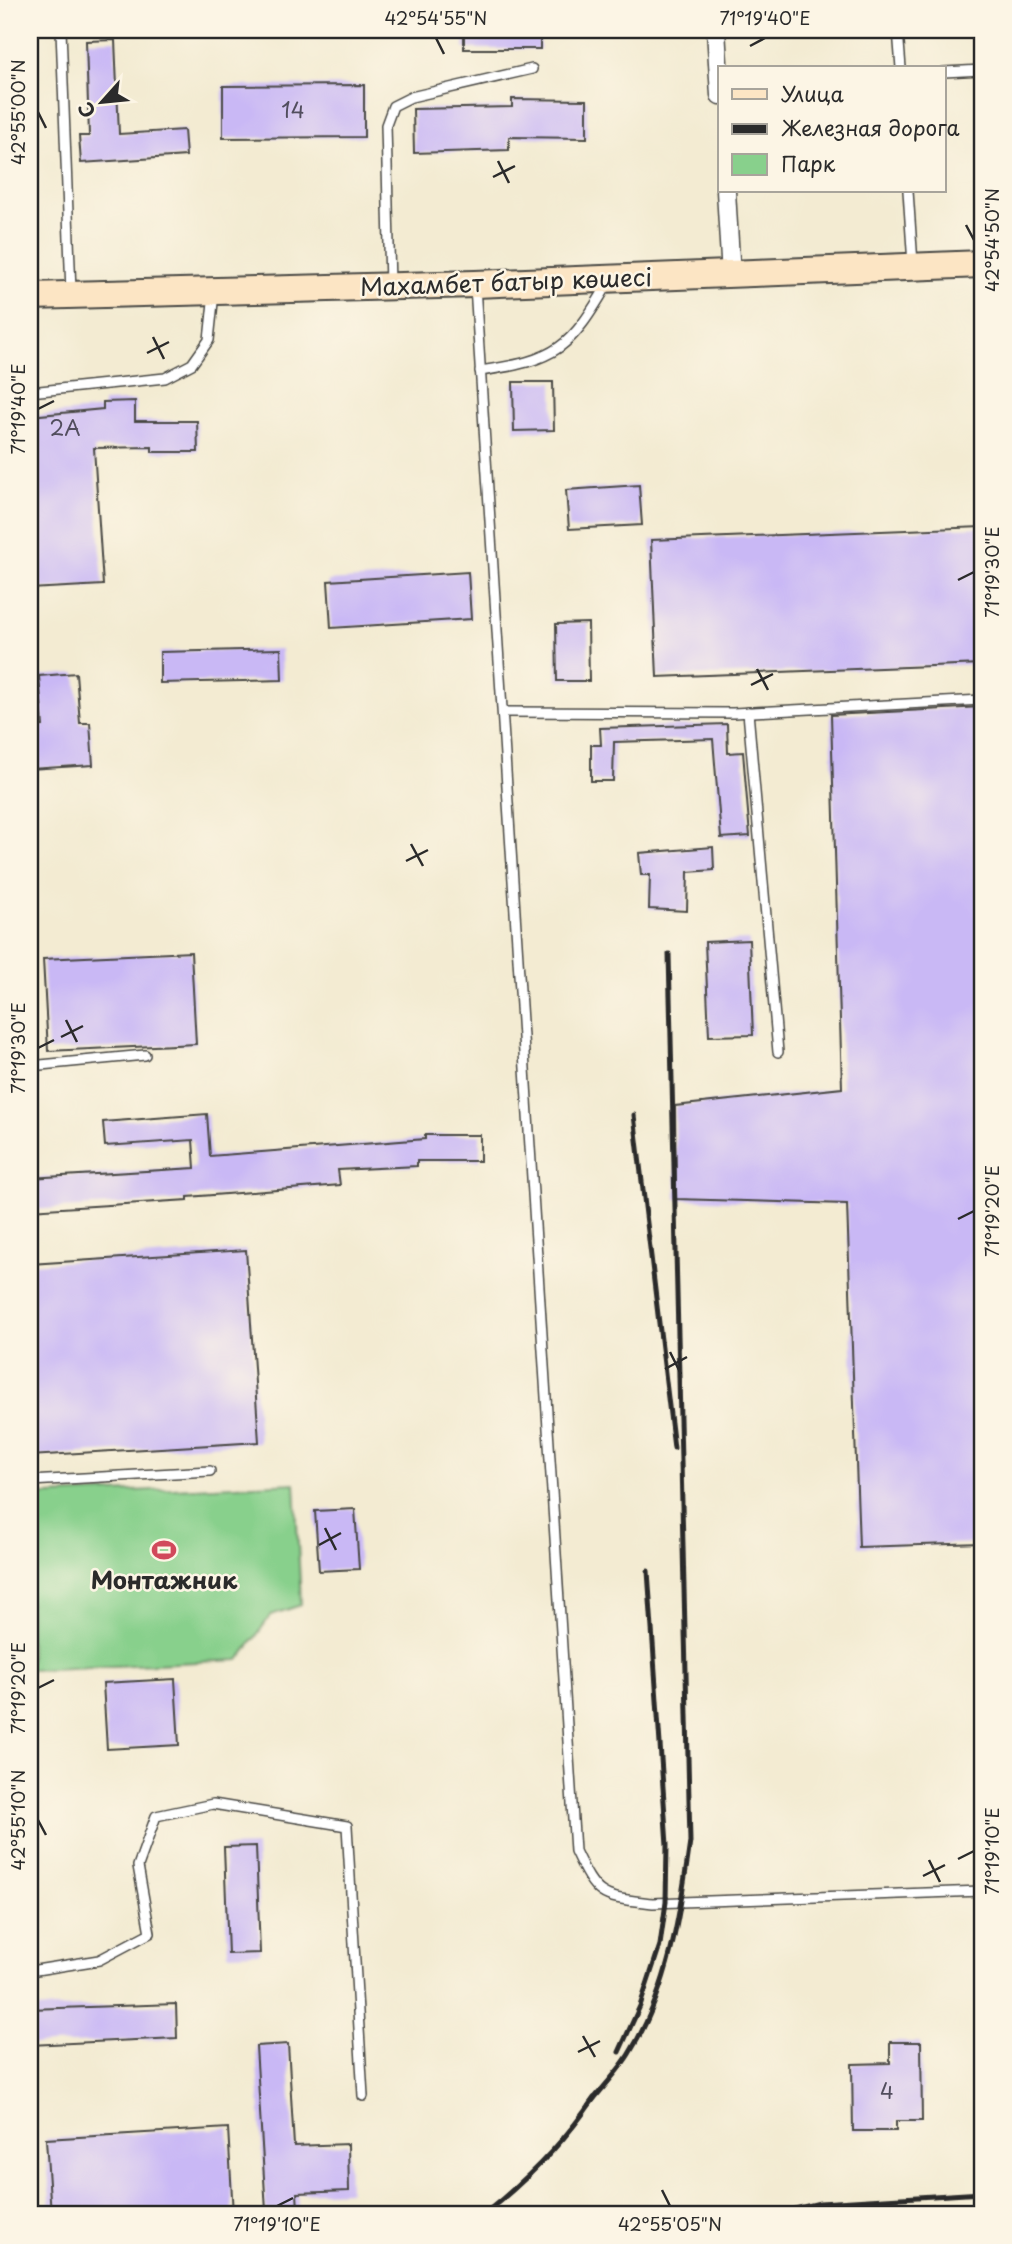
<svg xmlns="http://www.w3.org/2000/svg" width="1012" height="2244" viewBox="0 0 1012 2244" font-family="'Playpen Sans',sans-serif">
  <rect width="100%" height="100%" fill="#fcf5e5"/>
  <filter id="ink" filterUnits="userSpaceOnUse"><feTurbulence type="fractalNoise" baseFrequency=".0143" numOctaves="2"/><feDisplacementMap in="SourceGraphic" scale="14" xChannelSelector="R" yChannelSelector="G"/><feConvolveMatrix kernelMatrix="1 2 1 2 8 2 1 2 1" color-interpolation-filters="sRGB"/></filter>
  <filter id="wash" filterUnits="userSpaceOnUse"><feTurbulence type="fractalNoise" baseFrequency=".00686" numOctaves="4" result="noise"/><feDisplacementMap in="SourceGraphic" scale="28" xChannelSelector="R" yChannelSelector="G"/><feGaussianBlur stdDeviation="1.57" result="paint"/><feColorMatrix in="noise" values="0 0 0 0 0 0 0 0 0 0 0 0 0 0 0 0 0 1.4 0 .05"/><feComposite in="paint" operator="in"/></filter>
  <g filter="url(#wash)">
    <rect width="100%" height="100%" fill="#f3ebd2"/>
    <path fill="#88d08c" stroke="#5a7e5c" stroke-width="2" d="M295,1483L301,1605L271,1615L239,1660L30,1670V1496Z"/>
    <g id="blocks">
      <g fill="#c9b8f5">
        <rect x="464" y="30" width="76" height="19"/>
        <path d="M115,40L119,134L184,130L186,156L81,163L79,136H89L86,41Z"/>
        <path d="M364,85V137L223,138V86Z"/>
        <path d="M512,99L587,100V138L509,137V150L414,153L413,109L512,107Z"/>
        <path d="M513,382H553L554,430L514,431Z"/>
        <path d="M135,401V421H197L198,452H152V447L94,448L103,585L30,589V416L103,409V402Z"/>
        <path d="M639,485L642,525L569,529L566,490Z"/>
        <path d="M982,527V664L657,677L651,540Z"/>
        <path d="M468,572L471,619L331,628L328,581Z"/>
        <path d="M588,623L589,681H557L556,624Z"/>
        <path d="M281,649L282,680L160,683V652Z"/>
        <path d="M76,673L80,723H90L93,765L30,769V727L43,726L39,676Z"/>
        <path d="M982,707V1543L859,1547L847,1204L676,1199L675,1106L842,1088L831,715Z"/>
        <path d="M727,724L728,753L743,752L750,836L721,838L713,739L614,742L613,781H591V745H601L600,728Z"/>
        <path d="M713,847L714,870L688,872L687,911L649,909L650,875H641L639,853Z"/>
        <path d="M749,940L753,1035L709,1036L705,942Z"/>
        <path d="M191,952L196,1044L48,1051L43,959Z"/>
        <path d="M207,1114L210,1156L425,1139V1135H480V1161H417V1166L338,1170L340,1185L188,1197V1200L30,1210V1178L195,1168L193,1140L105,1146L103,1122Z"/>
        <path d="M246,1250L259,1442L30,1456V1264Z"/>
        <path d="M355,1509L359,1569L319,1571L315,1511Z"/>
        <path d="M175,1679L179,1745L107,1749L103,1683Z"/>
        <path d="M256,1846L260,1953L228,1954L224,1847Z"/>
        <path d="M176,2004L177,2038L30,2045V2009Z"/>
        <path d="M890,2042H921L922,2121H896V2131H853L852,2064L890,2063Z"/>
        <path d="M288,2044L294,2146L348,2144L349,2191L297,2193L298,2209L266,2211L256,2046Z"/>
        <path d="M228,2128L233,2214H51L46,2139Z"/>
      </g>
    </g>
  </g>
  <g filter="url(#ink)">
    <use href="#blocks" fill-opacity="0" stroke="#494844" stroke-width="2"/>
    <g fill="none" stroke-linecap="round" stroke-linejoin="round">
      <g stroke="#494844" stroke-width="12">
        <g id="lane">
          <path d="M61,30L71,292"/>
          <path d="M898,30L901,68"/>
          <path d="M944,72L982,70"/>
          <path d="M908,191L913,264"/>
          <path d="M390,285L386,125L393,106L411,97L532,69"/>
          <path d="M475,286L575,1851C598,1900 602,1897 653,1903L982,1891"/>
          <path d="M480,371C557,360 570,349 609,282"/>
          <path d="M30,392L165,378L192,364L209,340L214,293"/>
          <path d="M503,712L733,713L982,700"/>
          <path d="M748,712L778,1052"/>
          <path d="M30,1066L145,1055"/>
          <path d="M30,1481L210,1471"/>
          <path d="M30,1971L99,1960L150,1933L138,1866L156,1816L213,1804L347,1826L363,2096"/>
        </g>
      </g>
      <g stroke="#494844" stroke-width="21">
        <g id="street">
          <path d="M716,30L720,95"/>
          <path d="M726,191L731,276"/>
        </g>
      </g>
      <g stroke="#494844" stroke-width="30">
        <path id="secondary" d="M30,296L475,284L982,264"/>
      </g>
      <use href="#lane" stroke="#fff" stroke-width="9"/>
      <use href="#street" stroke="#fff" stroke-width="18"/>
      <use href="#secondary" stroke="#fce5c4" stroke-width="26"/>
      <g stroke="#2b2b2b" stroke-width="5">
        <path d="M634,1115L674,1448"/>
        <path d="M619,2052L640,2006L660,1945L666,1902L667,1845L648,1571"/>
        <path d="M589,2105C602,2088 618,2072 629,2054C669,1990 680,1914 690,1842L669,954"/>
        <path d="M484,2214C527,2180 563,2144 594,2098"/>
        <path d="M774,2214L820,2203L982,2193"/>
      </g>
    </g>
  </g>
  <path fill="none" stroke="#2b2b2b" stroke-width="2.5" d="M436,38L444,54M750,46L765,38M38,112L46,128M498,161L509,183M493,177L515,166M966,225L974,240M153,337L164,359M147,353L169,342M38,409L54,401M958,580L974,572M757,669L768,690M751,685L773,674M411,844L423,866M406,861L428,850M66,1020L77,1042M61,1037L83,1026M38,1048L54,1040M958,1219L974,1211M670,1352L681,1374M665,1369L687,1357M325,1528L336,1550M319,1545L341,1533M38,1688L54,1680M38,1820L46,1835M958,1859L974,1851M929,1860L940,1882M923,1876L945,1865M583,2036L595,2057M578,2052L600,2041M662,2190L670,2206M277,2206L293,2198"/>
  <defs>
    <g id="stadium-bare" transform="scale(1.89)"><path d="M0-5a6.5 5 0 1 0 0 10a6.5 5 0 1 0 0-10ZM-3.5-1.8h7v3.6h-7Z" fill="#d1495b" stroke="#fcf5e5" stroke-width="2.5" paint-order="stroke"/></g>
  </defs>
  <g fill-rule="evenodd">
    <use href="#stadium-bare" x="164" y="1550"/>
  </g>
  <g text-anchor="middle" stroke-width="5" stroke-linejoin="round" paint-order="stroke">
    <g font-size="21" fill="#524e5e">
      <text x="293" y="118">14</text>
      <text x="65" y="436">2А</text>
      <text x="887" y="2099">4</text>
    </g>
    <g font-size="24" fill="#2b2b2b" stroke="#fcf5e5">
      <text transform="translate(506 283) rotate(-2)" y="8">Махамбет батыр көшесі</text>
    </g>
    <g font-size="24" font-weight="bold" fill="#2b2b2b" stroke="#fcf5e5">
      <text x="164" y="1589">Монтажник</text>
    </g>
  </g>
  <rect width="1012" height="2244" fill="none" stroke="#fcf5e5" stroke-width="77"/>
  <rect x="718" y="66" width="228" height="126" fill="#fcf5e5" stroke="#a8a49b" stroke-width="2"/>
  <rect x="732" y="89" width="35" height="10" fill="#fce5c4" stroke="#a8a49b" stroke-width="2"/>
  <text x="781" y="102" font-size="21" fill="#2b2b2b">Улица</text>
  <rect x="732" y="124" width="35" height="10" fill="#2b2b2b" stroke="#a8a49b" stroke-width="2"/>
  <text x="781" y="136" font-size="21" fill="#2b2b2b">Железная дорога</text>
  <rect x="732" y="154" width="35" height="21" fill="#88d08c" stroke="#a8a49b" stroke-width="2"/>
  <text x="781" y="172" font-size="21" fill="#2b2b2b">Парк</text>
  <g transform="translate(102 102) rotate(243)" stroke="#fcf5e5" stroke-width="5" paint-order="stroke">
  <path d="M0-5L12 26L0 18L-12 26Z" fill="#2b2b2b"/>
  <text y="-10" font-size="19" font-weight="bold" text-anchor="middle" fill="#2b2b2b">С</text>
  </g>
  <rect x="38" y="38" width="936" height="2168" fill="none" stroke="#2b2b2b" stroke-width="2.5"/>
  <g font-size="18" text-anchor="middle" fill="#2b2b2b">
    <text x="436" y="25">42°54'55"N</text>
    <text x="765" y="25">71°19'40"E</text>
    <text transform="translate(19 112) rotate(-90)" y="6">42°55'00"N</text>
    <text transform="translate(993 240) rotate(-90)" y="6">42°54'50"N</text>
    <text transform="translate(19 409) rotate(-90)" y="6">71°19'40"E</text>
    <text transform="translate(993 572) rotate(-90)" y="6">71°19'30"E</text>
    <text transform="translate(19 1048) rotate(-90)" y="6">71°19'30"E</text>
    <text transform="translate(993 1211) rotate(-90)" y="6">71°19'20"E</text>
    <text transform="translate(19 1688) rotate(-90)" y="6">71°19'20"E</text>
    <text transform="translate(19 1820) rotate(-90)" y="6">42°55'10"N</text>
    <text transform="translate(993 1851) rotate(-90)" y="6">71°19'10"E</text>
    <text x="277" y="2231">71°19'10"E</text>
    <text x="670" y="2231">42°55'05"N</text>
  </g>
</svg>
